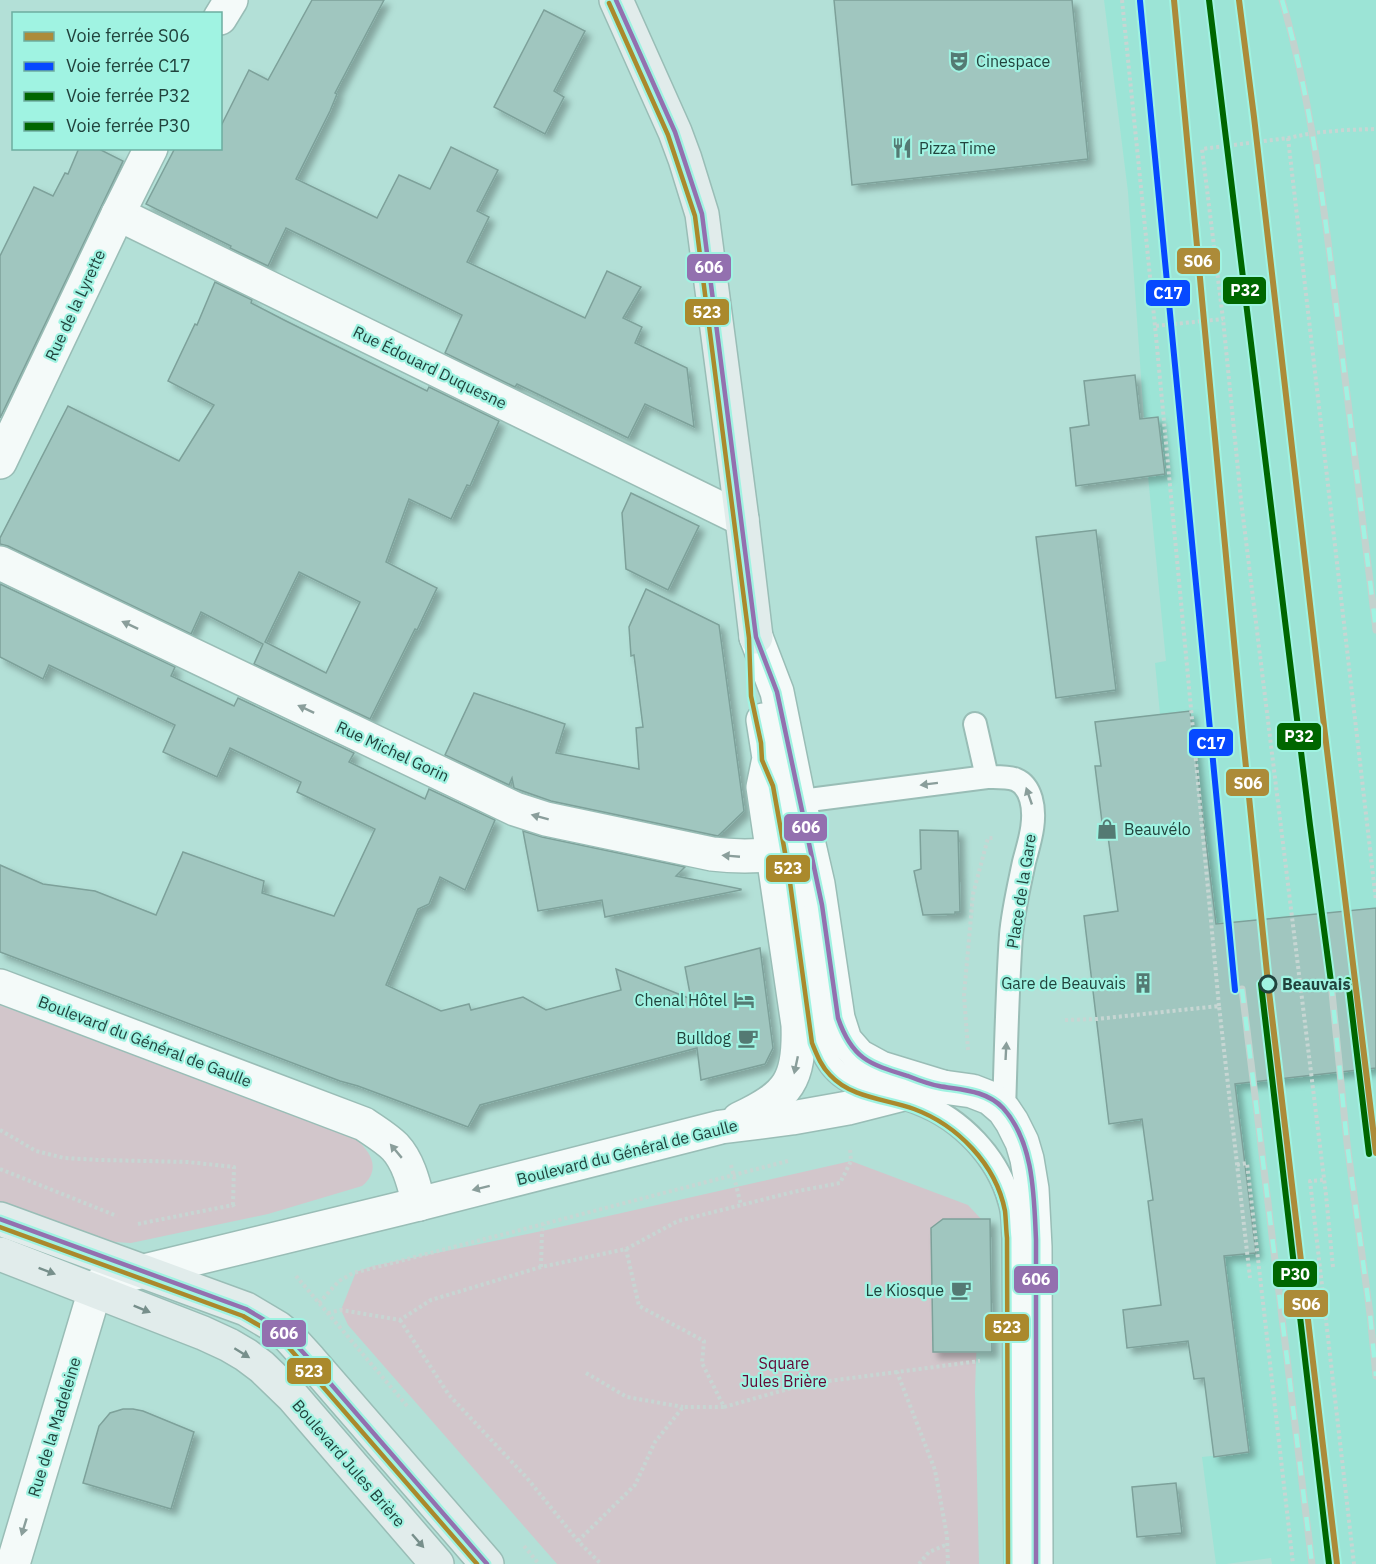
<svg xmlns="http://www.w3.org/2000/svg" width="1376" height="1564" viewBox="0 0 1376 1564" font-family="'IBM Plex Sans',sans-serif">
  <defs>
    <filter id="shadow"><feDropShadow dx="5.5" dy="5.5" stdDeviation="3" flood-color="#0004"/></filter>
  </defs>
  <rect width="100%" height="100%" fill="#b3e0d7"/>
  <path fill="#9ce4d6" d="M1104,0H1376V1564H1272L1271,1558L1226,1564H1216L1202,1457L1249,1452L1225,1257L1156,1265L1153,1200L1142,1120L1109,1124L1084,916L1118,911L1107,830H1103L1095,766L1101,765L1095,722L1160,714L1155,663L1166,661L1148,476L1128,192Z"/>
  <g fill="#d2c6cb">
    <path d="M0,1005L356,1139C372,1153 381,1170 362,1186L268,1214L131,1243L99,1241L0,1207Z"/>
    <path d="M851,1161L968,1205L981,1219L975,1391L979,1564H557L348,1325L341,1310L356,1272L373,1266L542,1231Z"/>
  </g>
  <g fill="#a0c6bf" stroke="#7da19a" stroke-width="1.5" fill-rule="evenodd" filter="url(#shadow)">
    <path d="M312,0H384L335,93L337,94L330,111L296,179L377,218L399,175L430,189L451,147L498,170L477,211L489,217L467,262L585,318L607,271L641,287L623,318L642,327L635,343L687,368L694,427L645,404L628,438L517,384L515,387L445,353L462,315L321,245L286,228L268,266L230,248L231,246L146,204L175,148H220V128L249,70L268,80Z"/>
    <path d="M834,0H1072L1088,159L852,185Z"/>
    <path d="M544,10L585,31L554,91L564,97L545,134L494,107Z"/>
    <path d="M79,148H97L123,161L0,418V256L34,187L53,196L65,173L68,174Z"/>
    <path d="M215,282L252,300L251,303L286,321L427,391L429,387L499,421L470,486L467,485L451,519L409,499L386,562L437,588L417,630L415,629L370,719L254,664L263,644L201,612L191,634L8,546L0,544V538L68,406L179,461L214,405L168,381L195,324L197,325ZM299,572L360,602L326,673L265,642Z"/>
    <path d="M1135,375L1140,419L1158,417L1165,474L1076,486L1070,428L1089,425L1084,381Z"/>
    <path d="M631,493L699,526L668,590L626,569L622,513Z"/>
    <path d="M1096,530L1116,690L1056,698L1036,537Z"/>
    <path d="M0,584L175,667L171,676L234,706L238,698L354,753L349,762L425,799L429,789L495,820L465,890L440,877L429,904L418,909L386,985L441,1011L469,1004L471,1010L523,997L546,1010L621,990L616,969L691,999L685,967L760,948L773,1048L765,1064L701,1080L697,1048L480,1105L468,1127L358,1086L340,1081L0,952V865L43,884L95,891L156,915L183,852L264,881L262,893L334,916L375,829L297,792L301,782L230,748L217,777L163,752L175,725L49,665L43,679L0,657Z"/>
    <path d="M646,589L719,625L744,811L718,836L551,801L514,788L512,778L509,785L445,755L474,693L565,724L556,753L639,769L636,728L643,727L634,655L631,656L629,627Z"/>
    <path d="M1190,711L1216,924L1376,908V1068L1235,1084L1256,1253L1224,1256L1249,1452L1214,1457L1204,1378L1194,1379L1188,1341L1127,1348L1123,1310L1161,1305L1148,1201L1153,1200L1142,1119L1109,1124L1084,916L1118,911L1107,829L1103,830L1095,766H1101L1095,722Z"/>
    <path d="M920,830L958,831L960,912H955V914L923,915L914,871L921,869Z"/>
    <path d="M523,831L542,837L685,867L676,876L741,889V890L605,917L602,900L538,911Z"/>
    <path d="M943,1219H990L992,1352H933L931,1228Z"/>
    <path d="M123,1409H133L143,1411L194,1432L171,1509L83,1483L99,1426L110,1413Z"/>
    <path d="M1176,1483L1182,1533L1137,1537L1132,1487Z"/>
  </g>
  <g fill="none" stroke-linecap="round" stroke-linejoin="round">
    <g stroke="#99bdb6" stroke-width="26">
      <g id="lane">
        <path d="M975,724L987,777C1008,777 1024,775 1031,799C1037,820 1029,843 1024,862C1019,886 1013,911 1011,935C1007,993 1006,1051 1004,1110"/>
        <path d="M779,782L799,892L819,1041C836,1094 876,1085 919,1103C961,1119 998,1157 1010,1202C1014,1213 1013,1226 1014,1238L1016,1564"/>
        <path d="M786,803L987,777"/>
      </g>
    </g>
    <g stroke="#99bdb6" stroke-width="36">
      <g id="street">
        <path d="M220,18L231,0"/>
        <path d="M118,214L742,519"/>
        <path d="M0,462L118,214L151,148"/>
        <path d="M0,563L515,809L546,819L712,854C745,858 776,855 810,851"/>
        <path d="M756,637L777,692L799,801L818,884L838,1018L845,1040L859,1056L881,1068L943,1087L972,1091L990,1098L1004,1110L1012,1122L1022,1142L1027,1159L1032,1189L1035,1247L1036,1564"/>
        <path d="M0,986L364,1124C374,1131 386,1138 395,1147C409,1162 414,1185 419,1204"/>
        <path d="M739,1119C789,1096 800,1080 798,1025L763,787L769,758L763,720"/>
        <path d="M13,1564L95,1290L100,1284L107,1280L419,1204L721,1127L792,1118L848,1108L911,1092L943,1087"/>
      </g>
    </g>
    <g stroke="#99bdb6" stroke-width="36">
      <g id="secondary">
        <path d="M616,0L675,132L685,159L702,214L742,519L756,637"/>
        <path d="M0,1219L246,1309L278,1328L289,1337L310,1360L487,1564"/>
        <path d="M0,1254L203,1333L229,1345L246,1355L262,1367L293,1397L437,1564"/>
      </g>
    </g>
    <g stroke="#c7d6d3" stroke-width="4" stroke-dasharray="3 3" stroke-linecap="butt">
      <path d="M1122,0L1155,326"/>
      <path d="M1288,138L1376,901"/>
      <path d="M1219,1006L1155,326L1223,319"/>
      <path d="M1065,1020L1097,1019L1219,1006L1250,1278"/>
      <path d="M968,1050L964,995L973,894L988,838H994"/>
      <path d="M0,1130L36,1151L64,1158L100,1160L188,1162L234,1167L233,1205"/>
      <path d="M731,1165L741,1205"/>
      <path d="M1237,1165L1247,1163L1293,1564"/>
      <path d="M0,1169L117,1216"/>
      <path d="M1323,1180L1310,1181L1354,1564"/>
      <path d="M138,1224L233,1205L235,1208"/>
      <path d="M541,1267L542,1231L544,1224"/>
      <path d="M1333,1267L1326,1195L1241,500L1223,319L1202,149L1288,138L1313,133L1345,130L1376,129"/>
      <path d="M296,1276L408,1407"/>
      <path d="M319,1303L339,1281L353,1273L788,1161"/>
      <path d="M328,1313L341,1310L400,1320L431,1300L541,1267L626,1249L678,1221L793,1192L840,1183L851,1161L850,1148"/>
      <path d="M400,1320L449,1395L527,1478L578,1541L601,1564"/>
      <path d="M586,1373L627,1397L683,1407"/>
      <path d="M724,1407L806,1384L897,1372"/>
      <path d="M578,1541L635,1485L655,1442L683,1407H724L702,1363L704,1341L639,1306L626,1249"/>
      <path d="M524,1546L539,1564"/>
      <path d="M919,1564L929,1552L948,1544"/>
      <path d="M948,1564L947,1536L935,1470L897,1372L980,1361"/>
    </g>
    <use href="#lane" stroke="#f4faf9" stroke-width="22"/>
    <use href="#street" stroke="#f4faf9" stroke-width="33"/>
    <use href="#secondary" stroke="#e1eceb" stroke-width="33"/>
    <g stroke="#c3d2ce" stroke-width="7">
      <g id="rail">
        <path d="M1282,0C1312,102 1324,208 1337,313C1350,419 1363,524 1376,630"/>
        <path d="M1331,982L1347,1143L1370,1314L1376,1376"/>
        <path d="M1242,989L1312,1564"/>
      </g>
    </g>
    <use href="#rail" stroke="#a0f3e2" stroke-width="4.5" stroke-dasharray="14" stroke-linecap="butt"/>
    <g stroke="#a0f3e2" stroke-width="9">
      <g id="bus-1">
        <path d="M616,0L675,132L702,214L756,637L777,692L822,905L838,1018C852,1059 869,1064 908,1076C918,1080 928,1084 939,1086C961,1090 986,1090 1003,1108C1034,1142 1034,1196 1036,1240V1564"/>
        <path d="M0,1219L246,1309L278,1328L289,1337L310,1360L487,1564"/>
      </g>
    </g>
    <g stroke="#a0f3e2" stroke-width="9">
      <g id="bus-2">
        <path d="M609,3L668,135L695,216L749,638L751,696L761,743L762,760L773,786L789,875L812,1043C817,1055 821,1066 830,1075C851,1098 886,1099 914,1109C957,1125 996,1164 1005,1211C1006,1220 1006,1229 1007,1238L1008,1564"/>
        <path d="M0,1227L243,1316L274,1334L284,1342L304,1365L477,1564"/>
      </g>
    </g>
    <use href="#bus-1" stroke="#9370af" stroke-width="4.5"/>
    <use href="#bus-2" stroke="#aa892c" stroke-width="4.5"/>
    <g stroke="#a0f3e2" stroke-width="10">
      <g id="rail-1">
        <path d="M1174,0L1243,738L1268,983L1337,1564"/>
        <path d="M1239,0L1254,117L1324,726L1376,1153"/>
      </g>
    </g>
    <g stroke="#a0f3e2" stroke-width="10">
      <path id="rail-2" d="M1140,1L1235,990"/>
    </g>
    <g stroke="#a0f3e2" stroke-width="10">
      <path id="rail-3" d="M1209,0L1310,825L1331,982"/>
    </g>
    <g stroke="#a0f3e2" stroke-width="10">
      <g id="rail-4">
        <path d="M1348,980L1369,1154"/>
        <path d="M1261,984L1329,1564"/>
      </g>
    </g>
    <use href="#rail-1" stroke="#ac8b39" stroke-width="6"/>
    <use href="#rail-2" stroke="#0749ff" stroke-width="6"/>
    <use href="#rail-3" stroke="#060" stroke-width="6"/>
    <use href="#rail-4" stroke="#060" stroke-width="6"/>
  </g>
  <defs><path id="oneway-solid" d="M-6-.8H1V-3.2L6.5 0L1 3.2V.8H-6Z" transform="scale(1.5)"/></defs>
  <g fill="#8a9e9b">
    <use href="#oneway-solid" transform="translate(130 625) rotate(-155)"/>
    <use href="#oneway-solid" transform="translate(306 709) rotate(-155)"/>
    <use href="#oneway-solid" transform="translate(929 784) rotate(173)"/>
    <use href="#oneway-solid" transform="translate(1029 796) rotate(-109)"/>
    <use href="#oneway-solid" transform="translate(540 817) rotate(-165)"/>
    <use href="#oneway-solid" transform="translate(731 856) rotate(-175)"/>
    <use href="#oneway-solid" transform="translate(1006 1051) rotate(-87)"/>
    <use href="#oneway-solid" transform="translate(796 1065) rotate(102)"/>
    <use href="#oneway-solid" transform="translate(396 1151) rotate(-130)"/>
    <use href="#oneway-solid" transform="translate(481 1188) rotate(166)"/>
    <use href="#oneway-solid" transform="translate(24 1527) rotate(107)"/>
  </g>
  <g fill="#778f8b">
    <use href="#oneway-solid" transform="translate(47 1271) rotate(21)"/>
    <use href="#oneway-solid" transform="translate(142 1309) rotate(22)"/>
    <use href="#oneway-solid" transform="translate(242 1353) rotate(32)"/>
    <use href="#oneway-solid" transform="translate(418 1541) rotate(49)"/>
  </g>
  <defs>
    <g id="theatre-bare" transform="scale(1.62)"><path d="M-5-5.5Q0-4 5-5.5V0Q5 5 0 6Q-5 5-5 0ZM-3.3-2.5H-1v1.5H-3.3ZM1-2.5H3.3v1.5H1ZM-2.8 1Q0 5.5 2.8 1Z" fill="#547a73" stroke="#a0f3e2" stroke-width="2.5" paint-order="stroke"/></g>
    <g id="restaurant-bare" transform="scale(1.62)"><path d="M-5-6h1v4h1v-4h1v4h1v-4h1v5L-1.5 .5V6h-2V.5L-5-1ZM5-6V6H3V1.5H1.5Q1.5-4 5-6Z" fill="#547a73" stroke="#a0f3e2" stroke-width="2.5" paint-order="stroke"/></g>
    <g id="shop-bare" transform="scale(1.62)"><path d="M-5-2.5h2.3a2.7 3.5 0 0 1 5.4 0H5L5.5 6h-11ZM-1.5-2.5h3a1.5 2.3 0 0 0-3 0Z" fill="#547a73" stroke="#a0f3e2" stroke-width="2.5" paint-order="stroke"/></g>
    <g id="building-bare" transform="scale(1.62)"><path d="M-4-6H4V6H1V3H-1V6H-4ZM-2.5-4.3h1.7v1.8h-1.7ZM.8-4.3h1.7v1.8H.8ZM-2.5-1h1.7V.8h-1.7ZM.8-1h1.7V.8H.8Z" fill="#547a73" stroke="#a0f3e2" stroke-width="2.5" paint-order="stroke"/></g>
    <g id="hotel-bare" transform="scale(1.62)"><path d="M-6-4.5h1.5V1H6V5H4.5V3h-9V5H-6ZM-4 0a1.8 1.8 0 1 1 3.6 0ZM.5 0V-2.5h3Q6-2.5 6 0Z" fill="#547a73" stroke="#a0f3e2" stroke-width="2.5" paint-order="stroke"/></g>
    <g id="cafe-bare" transform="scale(1.62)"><path d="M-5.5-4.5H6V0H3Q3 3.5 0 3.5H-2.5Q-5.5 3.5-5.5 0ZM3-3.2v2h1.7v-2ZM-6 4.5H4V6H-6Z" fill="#547a73" stroke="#a0f3e2" stroke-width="2.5" paint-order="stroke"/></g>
  </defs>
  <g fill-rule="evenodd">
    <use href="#theatre-bare" x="959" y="61"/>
    <use href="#restaurant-bare" x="902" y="148"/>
    <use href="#shop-bare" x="1107" y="829"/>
    <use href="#building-bare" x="1143" y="983"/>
    <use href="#hotel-bare" x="744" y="1000"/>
    <use href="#cafe-bare" x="748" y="1038"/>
    <use href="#cafe-bare" x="961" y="1290"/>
  </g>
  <circle fill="#a0f3e2" stroke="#21433d" stroke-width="3" cx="1268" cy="984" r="8"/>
  <g text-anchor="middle" stroke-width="4.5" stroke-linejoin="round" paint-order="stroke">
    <g font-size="16" fill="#21433d" stroke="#a0f3e2" text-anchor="end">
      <text x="976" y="67" text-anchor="start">Cinespace</text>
      <text x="919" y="154" text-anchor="start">Pizza Time</text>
      <text x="1124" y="835" text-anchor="start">Beauvélo</text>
      <text x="1126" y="989">Gare de Beauvais</text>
      <text x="727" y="1006">Chenal Hôtel</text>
      <text x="731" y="1044">Bulldog</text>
      <text x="944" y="1296">Le Kiosque</text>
    </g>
    <g font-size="16" fill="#21433d" stroke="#a0f3e2">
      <text transform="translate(75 305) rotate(-65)" y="6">Rue de la Lyrette</text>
      <text transform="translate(430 367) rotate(26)" y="6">Rue Édouard Duquesne</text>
      <text transform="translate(393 751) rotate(25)" y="6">Rue Michel Gorin</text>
      <text transform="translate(1021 891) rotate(-81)" y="6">Place de la Gare</text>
      <text transform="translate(145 1041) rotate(21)" y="6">Boulevard du Général de Gaulle</text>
      <text transform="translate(627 1152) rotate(-14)" y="6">Boulevard du Général de Gaulle</text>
      <text transform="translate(54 1427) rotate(-73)" y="6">Rue de la Madeleine</text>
      <text transform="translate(349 1463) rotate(49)" y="6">Boulevard Jules Brière</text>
    </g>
    <g font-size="16" font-weight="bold" fill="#21433d" stroke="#a0f3e2" text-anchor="start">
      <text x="1282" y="990">Beauvais</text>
    </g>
    <g font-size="16" fill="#640834" stroke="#a0f3e2">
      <text x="784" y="1369">Square<tspan x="784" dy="18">Jules Brière</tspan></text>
    </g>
  </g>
  <g stroke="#a0f3e2" stroke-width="2">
    <rect x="1176" y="247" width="45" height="28" rx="6" fill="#ac8b39"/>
    <rect x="686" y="253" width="46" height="29" rx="6" fill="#9370af"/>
    <rect x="1222" y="276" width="45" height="29" rx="6" fill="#060"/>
    <rect x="1145" y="279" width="46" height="28" rx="6" fill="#0749ff"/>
    <rect x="684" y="298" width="46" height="28" rx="6" fill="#aa892c"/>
    <rect x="1276" y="722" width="46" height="29" rx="6" fill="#060"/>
    <rect x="1188" y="728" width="46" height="29" rx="6" fill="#0749ff"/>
    <rect x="1225" y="768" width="45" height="29" rx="6" fill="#ac8b39"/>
    <rect x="783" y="813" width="45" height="29" rx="6" fill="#9370af"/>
    <rect x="765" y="854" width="46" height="29" rx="6" fill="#aa892c"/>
    <rect x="1272" y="1260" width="46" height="28" rx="6" fill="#060"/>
    <rect x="1013" y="1265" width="46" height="29" rx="6" fill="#9370af"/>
    <rect x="1283" y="1289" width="46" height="29" rx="6" fill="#ac8b39"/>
    <rect x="984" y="1313" width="46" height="29" rx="6" fill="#aa892c"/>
    <rect x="261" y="1319" width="46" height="29" rx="6" fill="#9370af"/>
    <rect x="286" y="1357" width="46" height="28" rx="6" fill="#aa892c"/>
  </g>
  <g font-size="16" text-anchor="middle" font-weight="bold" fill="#fff">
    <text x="1198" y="267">S06</text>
    <text x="709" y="273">606</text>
    <text x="1245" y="296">P32</text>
    <text x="1168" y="299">C17</text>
    <text x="707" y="318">523</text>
    <text x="1299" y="742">P32</text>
    <text x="1211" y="749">C17</text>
    <text x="1248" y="789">S06</text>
    <text x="806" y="833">606</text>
    <text x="788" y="874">523</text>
    <text x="1295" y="1280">P30</text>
    <text x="1036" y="1285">606</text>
    <text x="1306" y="1310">S06</text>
    <text x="1007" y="1333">523</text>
    <text x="284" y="1339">606</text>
    <text x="309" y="1377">523</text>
  </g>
  <rect x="12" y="12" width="210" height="138" fill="#a0f3e2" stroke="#6dada0" stroke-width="1.5"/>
  <rect x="24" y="32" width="30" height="9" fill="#ac8b39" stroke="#6dada0" stroke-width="1.5"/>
  <text x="66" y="42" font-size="18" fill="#21433d">Voie ferrée S06</text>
  <rect x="24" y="62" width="30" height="9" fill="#0749ff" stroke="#6dada0" stroke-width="1.5"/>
  <text x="66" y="72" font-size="18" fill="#21433d">Voie ferrée C17</text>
  <rect x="24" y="92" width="30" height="9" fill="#006600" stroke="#6dada0" stroke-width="1.5"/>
  <text x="66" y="102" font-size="18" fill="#21433d">Voie ferrée P32</text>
  <rect x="24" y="122" width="30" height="9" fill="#006600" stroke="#6dada0" stroke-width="1.5"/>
  <text x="66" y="132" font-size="18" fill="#21433d">Voie ferrée P30</text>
</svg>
